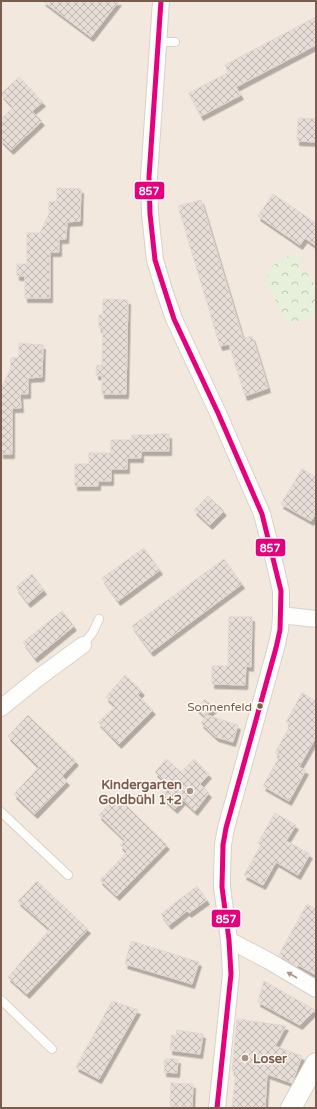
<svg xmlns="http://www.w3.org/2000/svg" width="317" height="1109" viewBox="0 0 317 1109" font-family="'Varela Round',sans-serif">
  <defs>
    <pattern id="park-crowns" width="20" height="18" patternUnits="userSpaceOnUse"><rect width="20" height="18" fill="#e7f0db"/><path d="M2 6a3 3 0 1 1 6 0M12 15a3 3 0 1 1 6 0" fill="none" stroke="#c0c6b4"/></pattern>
    <pattern id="building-cross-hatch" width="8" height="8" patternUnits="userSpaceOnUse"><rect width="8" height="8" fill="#e6ded7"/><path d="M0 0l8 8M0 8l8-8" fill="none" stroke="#bfb7b1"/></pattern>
    <filter id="shadow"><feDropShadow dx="2.5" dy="4.5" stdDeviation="0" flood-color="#0004"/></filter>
  </defs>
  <rect width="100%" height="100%" fill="#f9f5f0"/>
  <rect fill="#f2e8de" x="1" y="1" width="315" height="1107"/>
  <path fill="url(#park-crowns)" d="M298,253L302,272L307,273L316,287V314L303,320L289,324L283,316L266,283L268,274L270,269L278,260Z"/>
  <g fill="url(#building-cross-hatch)" stroke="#e2d8d2" filter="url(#shadow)">
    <path d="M43,1H119L91,37Z"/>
    <path d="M316,17V45L236,87L241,95L201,116L189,93L229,72L225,65Z"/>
    <path d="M19,77L43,102L32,111L42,121L11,150L1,140V119L13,107L1,94Z"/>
    <path d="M298,118L316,119V142L297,141Z"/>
    <path d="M57,188L81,189L80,221L67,222L66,239H59V252H50V298H25V276H17V264H27V233H40L49,214V202L57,201Z"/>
    <path d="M273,194L316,223V246L305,238L300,245L258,216Z"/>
    <path d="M201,200L243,339L252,336L268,388L245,396L229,344L220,346L178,206Z"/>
    <path d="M103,299L128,300L126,394H102V376L96,375L97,365H102L103,328H99V315H103Z"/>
    <path d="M19,343L43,345L42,377L28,378V394H20L21,408H12V454H1V389L10,370L11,358L19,357Z"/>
    <path d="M154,434H169V451H141V458H127V469H111V481H98V486H75V464H89V453H111V440H132V435H154Z"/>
    <path d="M302,469L316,477V513L311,521L281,504Z"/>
    <path d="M208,496L224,511L210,525L194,510Z"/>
    <path d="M144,548L160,570L118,601L102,578Z"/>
    <path d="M224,559L242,584L151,652L132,626Z"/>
    <path d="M32,574L44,590L28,603L16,587Z"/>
    <path d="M62,611L74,626L35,658L23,642Z"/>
    <path d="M229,617H252L251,667L246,666L245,685L212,684V666H228Z"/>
    <path d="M125,675L142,691L138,695L153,710L119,744L98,722L116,706L106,697Z"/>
    <path d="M302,693L316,701V737L299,767L306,770L289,801L263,786L280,756L275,753L291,724L286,722Z"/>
    <path d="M205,699L214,708L205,716L196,708Z"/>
    <path d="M28,715L76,761L62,776L67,781L35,814L14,794L39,767L8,736Z"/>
    <path d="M207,715L238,725L233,742L216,737L201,723Z"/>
    <path d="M166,759L181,772L194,759L209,774L200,784L209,793L195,811L183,800L175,809L160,795L169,786L155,772Z"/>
    <path d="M117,796L167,845L117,896L100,880L127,852L120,845L125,840L99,815Z"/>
    <path d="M275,813L296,825L286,841L310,854L298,875L276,862L263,885L244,875L261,845L258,843Z"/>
    <path d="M37,881L88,929L27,994L8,977L50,929L18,901Z"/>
    <path d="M197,886L207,900L189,913L187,911L169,925L161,914Z"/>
    <path d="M307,904L316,909V975L298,965L297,967L279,955Z"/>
    <path d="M131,941L199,962L192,984L125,964Z"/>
    <path d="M264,981L315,1010L300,1025L258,1002Z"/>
    <path d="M112,1001L138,1010L99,1079L76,1067Z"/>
    <path d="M237,1019L286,1026L275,1046L302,1056L292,1083L267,1074L265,1108H232L236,1071H232Z"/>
    <path d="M177,1030L203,1034L200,1054L170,1050L172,1035L176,1036Z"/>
    <path d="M165,1059H178L177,1073L164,1072Z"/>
    <path d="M171,1083L193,1084L192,1107L170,1106Z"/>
  </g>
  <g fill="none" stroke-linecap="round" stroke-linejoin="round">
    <g stroke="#d7d1cb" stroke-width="10">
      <g id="service">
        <path d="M158,42H175"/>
        <path d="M83,645L93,632L99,619"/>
        <path d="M1,812L68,875"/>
        <path d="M1,1000L52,1049"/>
      </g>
    </g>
    <g stroke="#d7d1cb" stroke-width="18">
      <g id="minor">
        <path d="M161,1L149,177L150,214L155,260L164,290L174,319L218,413L262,514L273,556L281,591V615L280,630L276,648L226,828L223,845L222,872V887L229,940L231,974L217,1108"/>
        <path d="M281,615L316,619"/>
        <path d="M1,708L38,678L83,645"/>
        <path d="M229,940L269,961L316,989"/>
      </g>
    </g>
    <g stroke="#d7d1cb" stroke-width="22">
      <path id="tertiary" d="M291,1108L316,1063"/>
    </g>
    <use href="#service" stroke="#fefefd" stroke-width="8"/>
    <use href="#minor" stroke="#fefefd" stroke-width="16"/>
    <use href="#tertiary" stroke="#fefefd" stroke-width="20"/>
    <g stroke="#fffaf3" stroke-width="8">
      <path id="bus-1" d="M161,1L149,177L150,214L155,260L174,319L218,413L262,514L281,591L280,630L276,648L226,828L223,845L222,887L229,940L231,974L217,1108"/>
    </g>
    <use href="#bus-1" stroke="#e5007d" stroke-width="5"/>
  </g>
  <defs><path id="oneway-solid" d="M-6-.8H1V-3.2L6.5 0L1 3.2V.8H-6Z"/></defs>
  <use fill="#a8958b" href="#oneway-solid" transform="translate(292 975) rotate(-150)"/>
  <circle fill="#7a5c4d" stroke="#fffaf3" stroke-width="1.5" cx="260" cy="706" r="3.5"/>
  <g fill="#a69286" stroke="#fffaf3" stroke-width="1.5">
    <circle cx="190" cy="791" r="4"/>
    <circle cx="245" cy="1058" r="4"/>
  </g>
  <g text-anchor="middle" stroke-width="3" stroke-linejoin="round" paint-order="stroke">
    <g font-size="12" fill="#7a5c4d" stroke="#fffaf3" text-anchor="end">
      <text x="252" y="711">Sonnenfeld</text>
    </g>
    <g font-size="13" font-weight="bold" fill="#7a5c4d" stroke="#fffaf3" text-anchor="end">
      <text x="182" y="789">Kindergarten<tspan x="182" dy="15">Goldbühl 1+2</tspan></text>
      <text x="253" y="1063" text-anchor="start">Loser</text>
    </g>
  </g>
  <g stroke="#fffaf3" stroke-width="1.5">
    <rect x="134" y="181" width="31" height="19" rx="4" fill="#e5007d"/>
    <rect x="255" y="538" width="31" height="19" rx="4" fill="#e5007d"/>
    <rect x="211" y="909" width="30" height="19" rx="4" fill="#e5007d"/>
  </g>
  <g font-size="11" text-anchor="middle" font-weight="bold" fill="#fff">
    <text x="149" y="195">857</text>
    <text x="270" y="552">857</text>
    <text x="226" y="923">857</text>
  </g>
  <rect width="317" height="1109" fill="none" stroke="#7a5c4d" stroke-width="4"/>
</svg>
